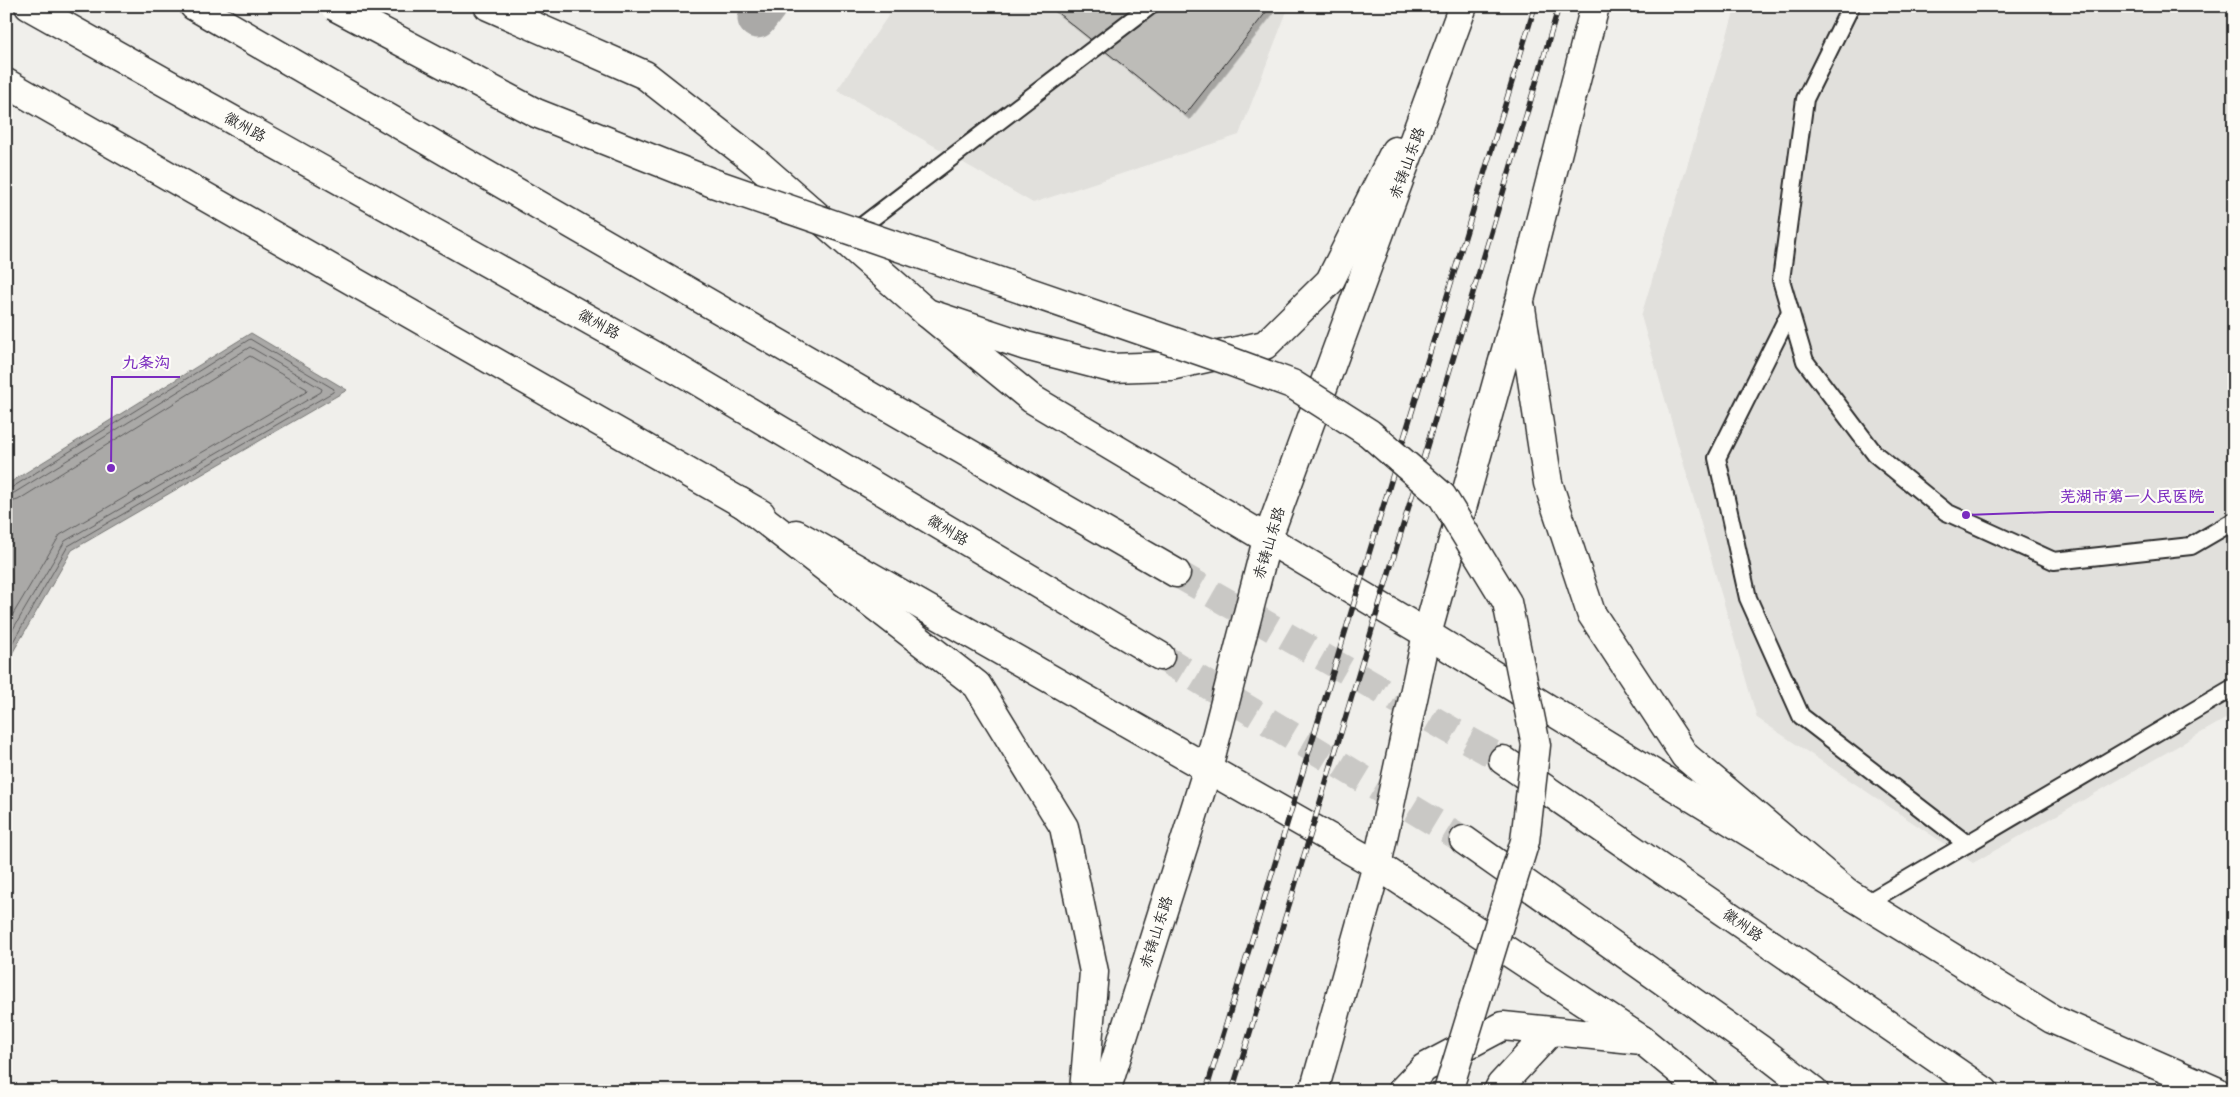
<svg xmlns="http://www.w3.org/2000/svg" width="2240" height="1097" viewBox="0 0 2240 1097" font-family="'Comic Neue','LXGW WenKai TC',sans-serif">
  <defs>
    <filter id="shadow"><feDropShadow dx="4.5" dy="4.5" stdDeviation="0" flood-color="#0004"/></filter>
  </defs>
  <rect width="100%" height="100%" fill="#f0efeb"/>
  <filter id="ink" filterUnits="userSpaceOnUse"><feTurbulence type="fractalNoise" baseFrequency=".02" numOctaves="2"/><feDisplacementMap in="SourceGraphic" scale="10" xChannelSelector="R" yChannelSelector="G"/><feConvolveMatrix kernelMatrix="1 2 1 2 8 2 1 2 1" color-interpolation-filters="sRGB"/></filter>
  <g filter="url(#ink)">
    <g fill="#e1e0dc">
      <path d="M895,6H1289L1239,135L1033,203L837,90Z"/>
      <path d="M1736,6H2234V714L1973,863L1757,718L1641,316Z"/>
    </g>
    <path fill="#aaa9a7" stroke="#777775" d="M251,333L347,390L72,550L6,664V485Z"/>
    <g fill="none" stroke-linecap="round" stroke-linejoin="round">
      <g stroke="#5e5d5d" stroke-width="1">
        <path d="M6,489L11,488L250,339L334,389L333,392L68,546L6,654"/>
        <path d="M6,495L14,493L250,347L322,389L321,392L65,541L6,641"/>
        <path d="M6,503L18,500L250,356L307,389L306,392L60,535L6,626"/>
      </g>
      <path stroke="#aaa9a7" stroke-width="39" d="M757,19L767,6"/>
    </g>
    <path fill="#bdbcb8" stroke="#2b2b2b" filter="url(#shadow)" d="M1049,6H1271L1185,115Z"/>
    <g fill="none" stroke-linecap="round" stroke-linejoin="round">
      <g stroke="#c9c8c5" stroke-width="28" stroke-dasharray="28 14" stroke-linecap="butt">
        <path d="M1176,573L1503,760"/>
        <path d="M1160,656L1464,840"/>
      </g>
      <g stroke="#2b2b2b" stroke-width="20">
        <g id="lane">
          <path d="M1851,6L1805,99L1781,280L1805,361L1875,454L1946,512L2054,561L2191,546L2234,521"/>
          <path d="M850,235L1150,6"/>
          <path d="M1790,312L1717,458L1748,598L1801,716L1967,844"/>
          <path d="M1865,904L2234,687"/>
        </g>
      </g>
      <g stroke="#2b2b2b" stroke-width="31">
        <g id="secondary">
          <path d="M29,6L679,370L1160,656"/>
          <path d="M194,6L1176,573"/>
          <path d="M488,6L645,75L756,162L927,313L1032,399L1427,634L2052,1019L2216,1091"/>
          <path d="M6,83L761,514"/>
          <path d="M796,534L1377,865L1642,1040L1704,1091"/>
          <path d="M1503,760L1984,1091"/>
          <path d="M1464,840L1761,1050L1814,1091"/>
        </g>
      </g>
      <g stroke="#2b2b2b" stroke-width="31">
        <g id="primary">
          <path d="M1521,308L1548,483L1591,613L1685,756L1850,895"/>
          <path d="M927,313L1026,346L1111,368L1170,366L1265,345L1330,281L1395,151"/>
          <path d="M741,502L977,685L1064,827L1094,972L1084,1091"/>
          <path d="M1106,1091L1208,768L1267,540L1463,6"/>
          <path d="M1314,1091L1377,865L1427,634L1520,300L1595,6"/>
          <path d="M1402,1091L1424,1068L1503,1026L1642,1040"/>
          <path d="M1498,1091L1501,1085L1551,1031"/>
        </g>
      </g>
      <use href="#lane" stroke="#fdfcf7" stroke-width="16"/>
      <use href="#secondary" stroke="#fdfcf7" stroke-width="28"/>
      <use href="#primary" stroke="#fdfcf7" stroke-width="28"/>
      <g stroke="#2b2b2b" stroke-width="5.5">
        <g id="rail">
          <path d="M1206,1091L1535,6"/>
          <path d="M1232,1091L1297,879L1559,6"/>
        </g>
      </g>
      <use href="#rail" stroke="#fdfcf7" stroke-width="4" stroke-dasharray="11" stroke-linecap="butt"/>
      <g stroke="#2b2b2b" stroke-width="31" stroke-linecap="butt">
        <path id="primary-bridge" d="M334,6L536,113L713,183L1224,359L1292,384L1369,433L1442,496L1507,602L1536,745L1525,841L1448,1091"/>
      </g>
      <use href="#primary-bridge" stroke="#fdfcf7" stroke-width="28"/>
    </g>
  </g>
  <g text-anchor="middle" stroke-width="4.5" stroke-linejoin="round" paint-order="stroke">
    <g font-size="15" fill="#2b2b2b" stroke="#fdfcf7">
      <text transform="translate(245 127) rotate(29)" y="5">徽州路</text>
      <text transform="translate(1407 163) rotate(-70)" y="5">赤铸山东路</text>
      <text transform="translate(599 324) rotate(29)" y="5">徽州路</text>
      <text transform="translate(948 530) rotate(31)" y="5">徽州路</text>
      <text transform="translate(1269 543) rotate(-73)" y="5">赤铸山东路</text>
      <text transform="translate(1743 925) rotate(35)" y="5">徽州路</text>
      <text transform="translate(1156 932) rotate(-72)" y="5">赤铸山东路</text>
    </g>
  </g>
  <path fill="none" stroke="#7b2cbf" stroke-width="2" d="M111 468L112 377H180M1966 515L2050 512H2214"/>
  <g fill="#7b2cbf" stroke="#fdfcf7" stroke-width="2">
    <circle cx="111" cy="468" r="5"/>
    <circle cx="1966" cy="515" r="5"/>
  </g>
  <g font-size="16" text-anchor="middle" font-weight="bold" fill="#7b2cbf" stroke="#fdfcf7" stroke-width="4.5" stroke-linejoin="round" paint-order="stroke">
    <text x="146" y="368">九条沟</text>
    <text x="2132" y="502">芜湖市第一人民医院</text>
  </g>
  <rect width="2240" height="1097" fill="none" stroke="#fdfcf7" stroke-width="25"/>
  <rect x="12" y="12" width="2215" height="1072" fill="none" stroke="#2b2b2b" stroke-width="2" filter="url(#ink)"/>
</svg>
